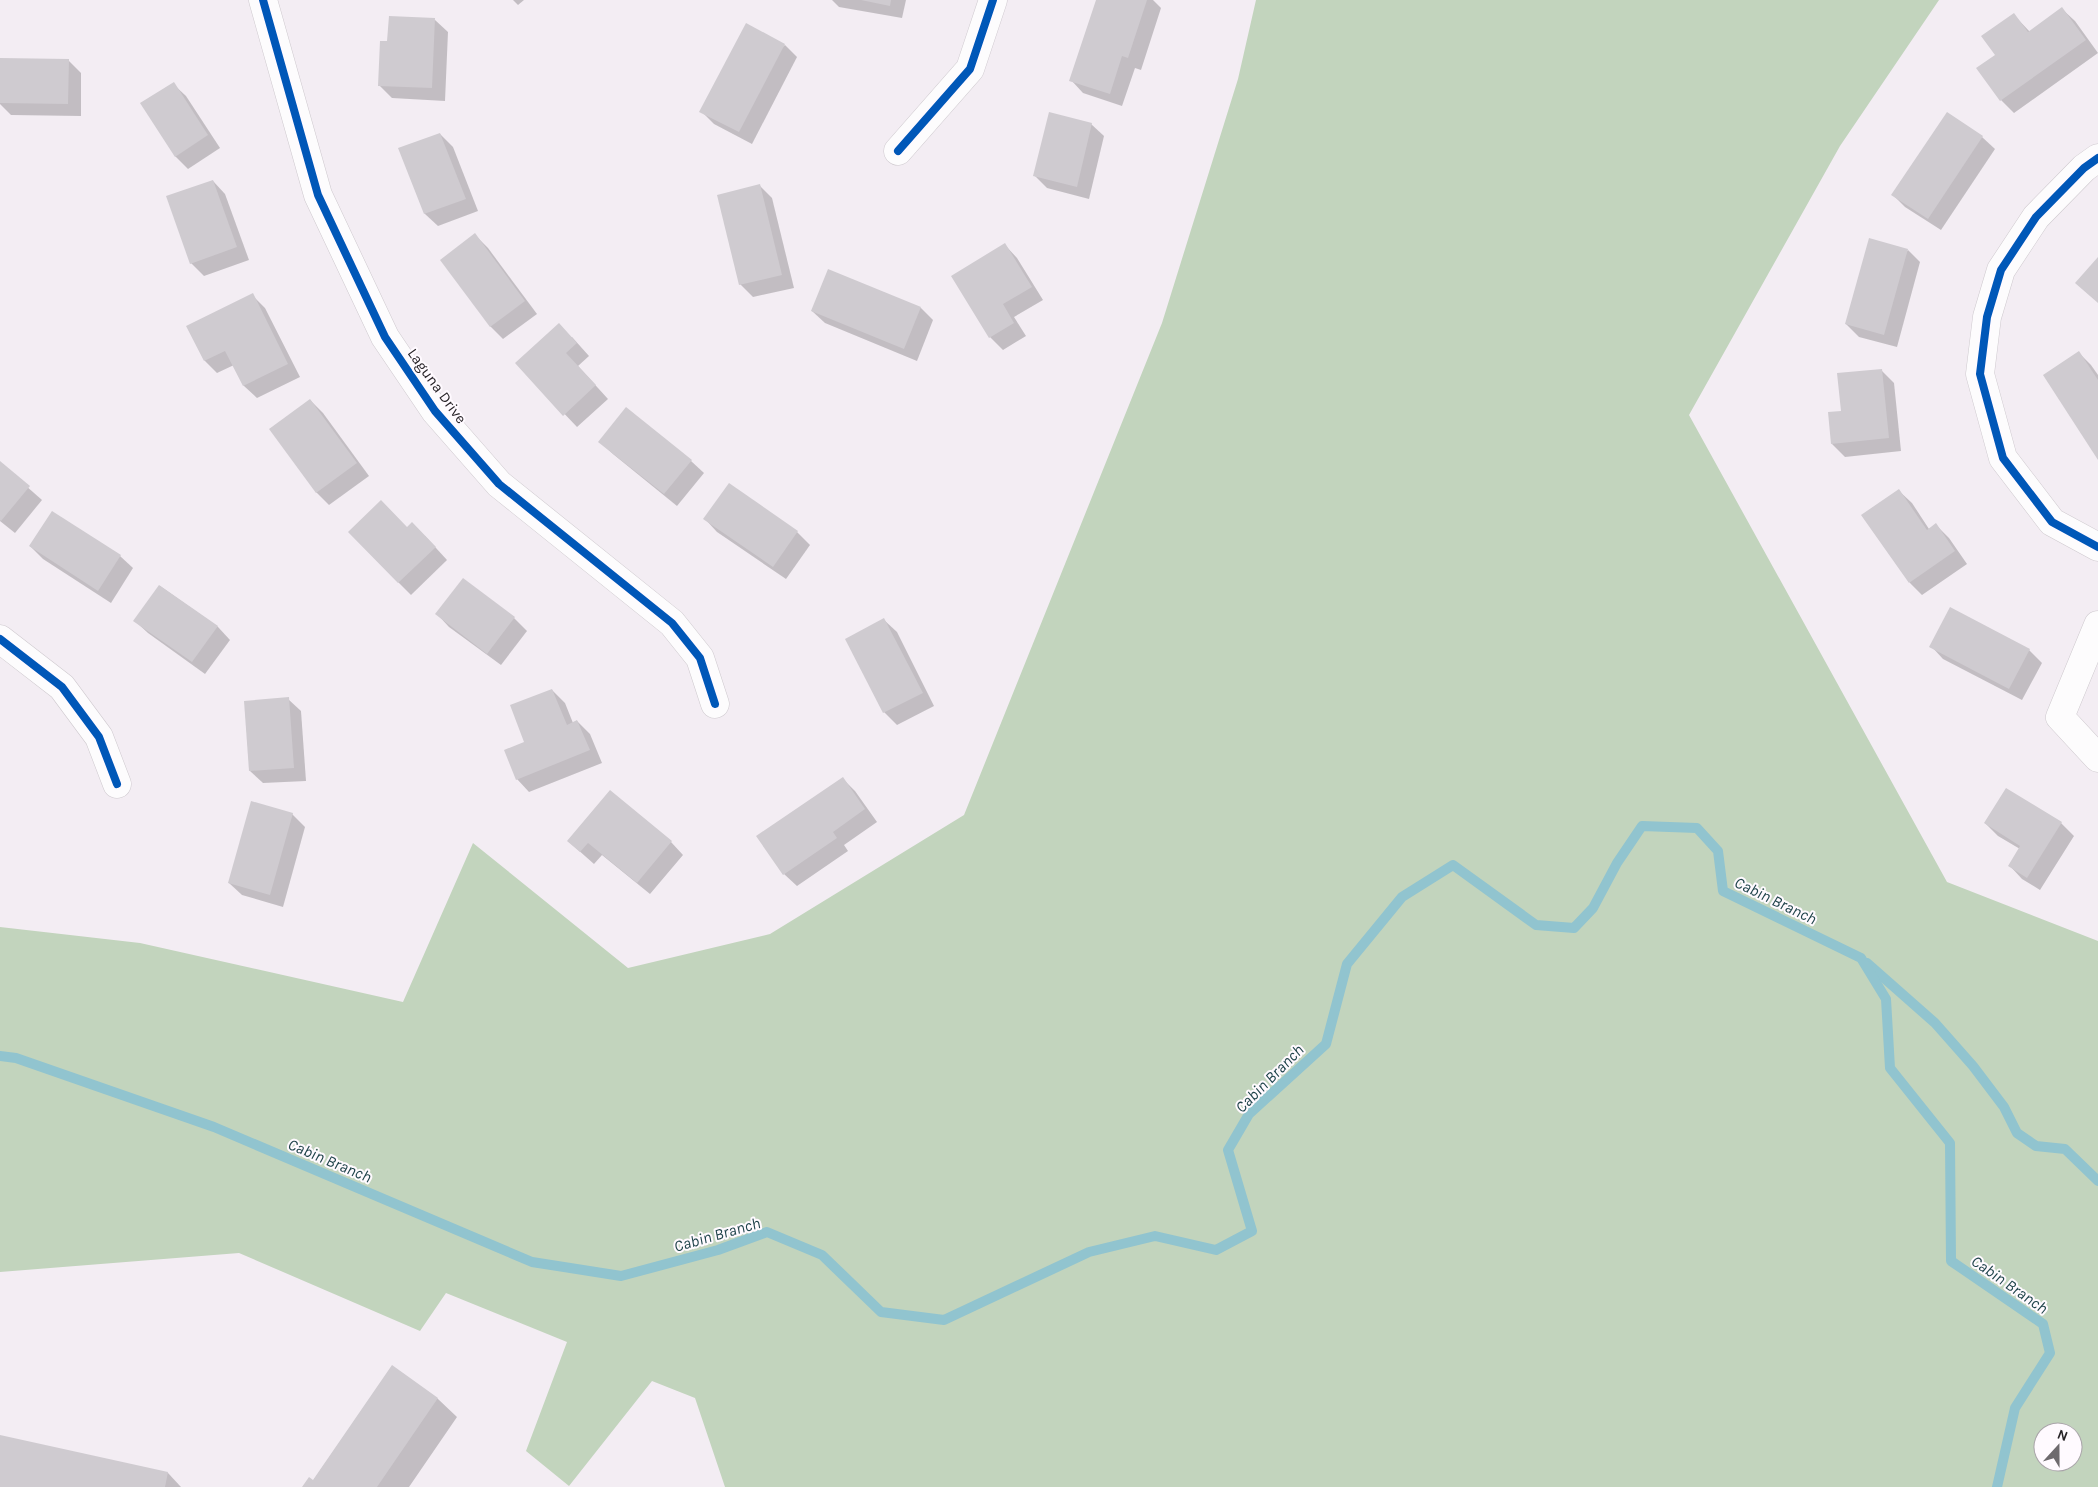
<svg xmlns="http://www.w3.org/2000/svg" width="2098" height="1487" viewBox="0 0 2098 1487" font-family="Karla,sans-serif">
  <rect width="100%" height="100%" fill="#f3edf3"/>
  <path fill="#c2d4bd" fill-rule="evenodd" d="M1256,0H1939L1840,146L1689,415L1947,882L2098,941V1487H725L695,1398L652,1381L569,1486L526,1451L567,1342L446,1293L420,1331L239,1253L0,1272V927L140,943L403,1002L473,843L628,968L770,934L964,815L1162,323L1238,79ZM2043,1432H2073V1462H2043Z"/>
  <g fill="#0003">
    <path d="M513,0H524L518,5Z"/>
    <path d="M832,0H906L902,18L839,7Z"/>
    <path d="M1097,0H1153L1161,8L1141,70L1135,68L1122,106L1083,93L1071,80Z"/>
    <path d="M2062,9L2075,21L2098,53L2014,113L2001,100L1996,55L2014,15L2030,32Z"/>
    <path d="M390,17L435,20L448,32L445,101L392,98L379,85L389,42Z"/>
    <path d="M785,45L797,57L752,144L714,124L701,111Z"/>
    <path d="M0,59L68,60L81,73V116L11,115L0,104Z"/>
    <path d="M173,84L186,96L220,148L188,169L175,156Z"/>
    <path d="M1091,124L1104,136L1089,199L1047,188L1035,176Z"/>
    <path d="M440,134L453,147L478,211L438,226L425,214L400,149Z"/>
    <path d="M1982,137L1995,149L1941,230L1905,207L1893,195Z"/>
    <path d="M213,181L225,194L249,260L204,276L191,263Z"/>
    <path d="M760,186L772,198L794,288L753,297L740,284Z"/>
    <path d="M475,235L488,248L537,314L503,339L490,326Z"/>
    <path d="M1005,245L1017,258L1043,300L1014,317L1026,336L1003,350L990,337Z"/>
    <path d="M1908,250L1920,262L1897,347L1859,337L1846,324Z"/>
    <path d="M252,295L265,308L300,377L257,398L244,386L234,365L217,373L205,361L188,327Z"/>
    <path d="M921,308L933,320L917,361L825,323L812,311Z"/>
    <path d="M572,337L589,356L578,366L608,399L577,427L517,364Z"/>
    <path d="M2079,353L2091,365L2098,375V457Z"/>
    <path d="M1881,370L1894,383L1901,451L1845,457L1832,444L1842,412Z"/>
    <path d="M310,400L323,413L369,476L329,505L316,492Z"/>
    <path d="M600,442L691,461L704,473L677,506L613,454Z"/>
    <path d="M0,463L42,500L15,533L0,521Z"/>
    <path d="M1899,491L1912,503L1929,529L1936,525L1949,538L1967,564L1922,595L1910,583Z"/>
    <path d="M705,519L797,532L810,545L786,579L717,532Z"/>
    <path d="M425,536L447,560L411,595L398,582Z"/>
    <path d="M30,546L120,556L133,568L111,603L43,559Z"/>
    <path d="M463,580L514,618L527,631L501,665L449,627L437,614Z"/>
    <path d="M160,586L218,627L230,640L205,674L148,633L135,621Z"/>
    <path d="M884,620L897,632L934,706L897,725L884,712Z"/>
    <path d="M1931,646L2029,650L2042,663L2022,700L1943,659Z"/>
    <path d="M552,690L565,703L573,723L577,721L590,734L602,763L529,792L517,779L526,743Z"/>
    <path d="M288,699L301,711L306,781L263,783L250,771Z"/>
    <path d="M843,779L855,791L877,822L844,845L848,851L797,886L784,874Z"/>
    <path d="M292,814L305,827L283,907L242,895L229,883Z"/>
    <path d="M1985,823H2061L2074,836L2040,890L2022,879L2010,866L2020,849L1998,836Z"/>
    <path d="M568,841L671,842L683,855L650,894L602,855L594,864Z"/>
    <path d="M392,1367L438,1399L457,1417L409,1487H303L313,1481Z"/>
    <path d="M0,1437L168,1473L181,1487H0Z"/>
  </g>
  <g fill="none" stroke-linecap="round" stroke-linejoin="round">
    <g stroke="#91c4cf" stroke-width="10">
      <path d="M1867,963L1935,1023L1973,1066L2004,1107L2017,1133L2036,1146L2065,1149L2098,1181"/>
      <path d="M0,1056L16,1058L214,1127L532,1262L621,1276L718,1250L767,1232L822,1255L881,1312L944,1320L1089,1252L1155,1236L1216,1250L1252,1231L1228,1150L1249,1114L1326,1044L1347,964L1402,897L1453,865L1536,925L1574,928L1593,908L1617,863L1642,826L1697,828L1718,851L1723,891L1861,958L1886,999L1890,1068L1950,1143L1951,1261L2043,1324L2050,1353L2015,1408L1997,1487"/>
    </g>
  </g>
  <g fill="#cfcbd0">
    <path d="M861,0H891L890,6Z"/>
    <path d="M1096,0H1147L1128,58L1122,56L1110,94L1069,81Z"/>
    <path d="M2062,7L2086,40L2000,101L1976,68L1995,55L1981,36L2014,13L2028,32Z"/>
    <path d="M389,16L435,18L432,88L378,86L380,41H387Z"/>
    <path d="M746,23L785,44L739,132L699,112Z"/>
    <path d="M0,58L69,59L68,104L0,103Z"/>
    <path d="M174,82L208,135L175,157L140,103Z"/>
    <path d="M1049,112L1092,123L1077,187L1033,176Z"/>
    <path d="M1947,112L1983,136L1928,219L1891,195Z"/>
    <path d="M440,133L466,199L424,214L398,148Z"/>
    <path d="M213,180L237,247L190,264L166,196Z"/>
    <path d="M760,184L782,275L739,285L717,195Z"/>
    <path d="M475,233L525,301L490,327L440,260Z"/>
    <path d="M1869,238L1908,249L1884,335L1845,324Z"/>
    <path d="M1005,243L1032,287L1003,304L1014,323L989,338L951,276Z"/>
    <path d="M2098,257V303L2075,283Z"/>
    <path d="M828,269L921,307L904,349L811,311Z"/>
    <path d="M253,293L288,364L243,386L225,351L204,361L186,326Z"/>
    <path d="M559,323L577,343L566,353L596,385L563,416L515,363Z"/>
    <path d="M2079,351L2098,380V460L2043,375Z"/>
    <path d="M1882,369L1889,438L1831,444L1828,412L1841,411L1837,373Z"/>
    <path d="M310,399L357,463L316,493L269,429Z"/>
    <path d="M626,407L692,460L664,494L598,442Z"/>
    <path d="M0,461L30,486L1,521L0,520Z"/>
    <path d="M729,483L798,531L773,567L703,519Z"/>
    <path d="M1899,489L1927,530L1936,523L1955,551L1909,583L1861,515Z"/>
    <path d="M381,500L407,527L412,522L436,547L398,583L348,532Z"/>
    <path d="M52,511L121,555L98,591L29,546Z"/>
    <path d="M463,578L515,617L487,654L435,614Z"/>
    <path d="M159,585L218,626L192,662L133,621Z"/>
    <path d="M1950,607L2030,649L2009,689L1929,647Z"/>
    <path d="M884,618L923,693L883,713L845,639Z"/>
    <path d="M552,689L567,725L577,720L590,750L516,780L504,750L524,742L510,705Z"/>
    <path d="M289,697L294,768L249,771L244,701Z"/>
    <path d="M843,777L865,809L833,832L837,838L783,875L756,836Z"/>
    <path d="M2006,788L2062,822L2027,878L2008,866L2020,846L1984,823Z"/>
    <path d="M610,790L672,841L637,883L588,843L580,852L567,841Z"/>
    <path d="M251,801L293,813L270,895L228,883Z"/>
    <path d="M392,1365L438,1398L377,1487H302L309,1477L313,1480Z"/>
    <path d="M0,1435L168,1472L165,1487H0Z"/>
  </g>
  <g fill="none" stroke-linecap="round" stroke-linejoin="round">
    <g stroke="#cec9ce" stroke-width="29">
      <g id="minor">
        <path d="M263,0L318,195L385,337L435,411L499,484L672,623L700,658L715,704"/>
        <path d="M898,151L970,69L993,0"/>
        <path d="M2098,158L2084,168L2036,217L2001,270L1987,317L1980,374L2003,458L2052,522L2098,547"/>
        <path d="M2098,625L2060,717L2098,758"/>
        <path d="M0,639L62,687L99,737L117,784"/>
      </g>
    </g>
    <use href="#minor" stroke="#fdfcfd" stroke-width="28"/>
    <g stroke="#fffaff" stroke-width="11">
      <g id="cycleway">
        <path d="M263,0L318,195L385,337L435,411L499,484L672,623L700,658L715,704"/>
        <path d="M898,151L970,69L993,0"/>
        <path d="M2098,158L2084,168L2036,217L2001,270L1987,317L1980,374L2003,458L2052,522L2098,547"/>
        <path d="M0,639L62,687L99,737L117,784"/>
      </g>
    </g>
    <use href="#cycleway" stroke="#0057b8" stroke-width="8"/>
  </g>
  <g text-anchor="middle" stroke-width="4" stroke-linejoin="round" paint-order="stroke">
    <g font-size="15" fill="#272327" stroke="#fffaff">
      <text transform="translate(437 386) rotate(54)" y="5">Laguna Drive</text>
    </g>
    <g font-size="16" font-style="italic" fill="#1f434a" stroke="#fffaff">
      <text transform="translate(1776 900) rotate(26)" y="6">Cabin Branch</text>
      <text transform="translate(1269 1078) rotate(-45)" y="6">Cabin Branch</text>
      <text transform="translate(330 1160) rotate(23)" y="6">Cabin Branch</text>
      <text transform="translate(717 1234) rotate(-16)" y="6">Cabin Branch</text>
      <text transform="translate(2010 1284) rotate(35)" y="6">Cabin Branch</text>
    </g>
  </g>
  <g transform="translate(2058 1447) rotate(21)"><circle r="24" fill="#fffaff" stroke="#a9a4a9"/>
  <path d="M0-4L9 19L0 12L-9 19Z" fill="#6e6a6e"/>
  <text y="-8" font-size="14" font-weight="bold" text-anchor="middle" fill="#272327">N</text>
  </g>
</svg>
